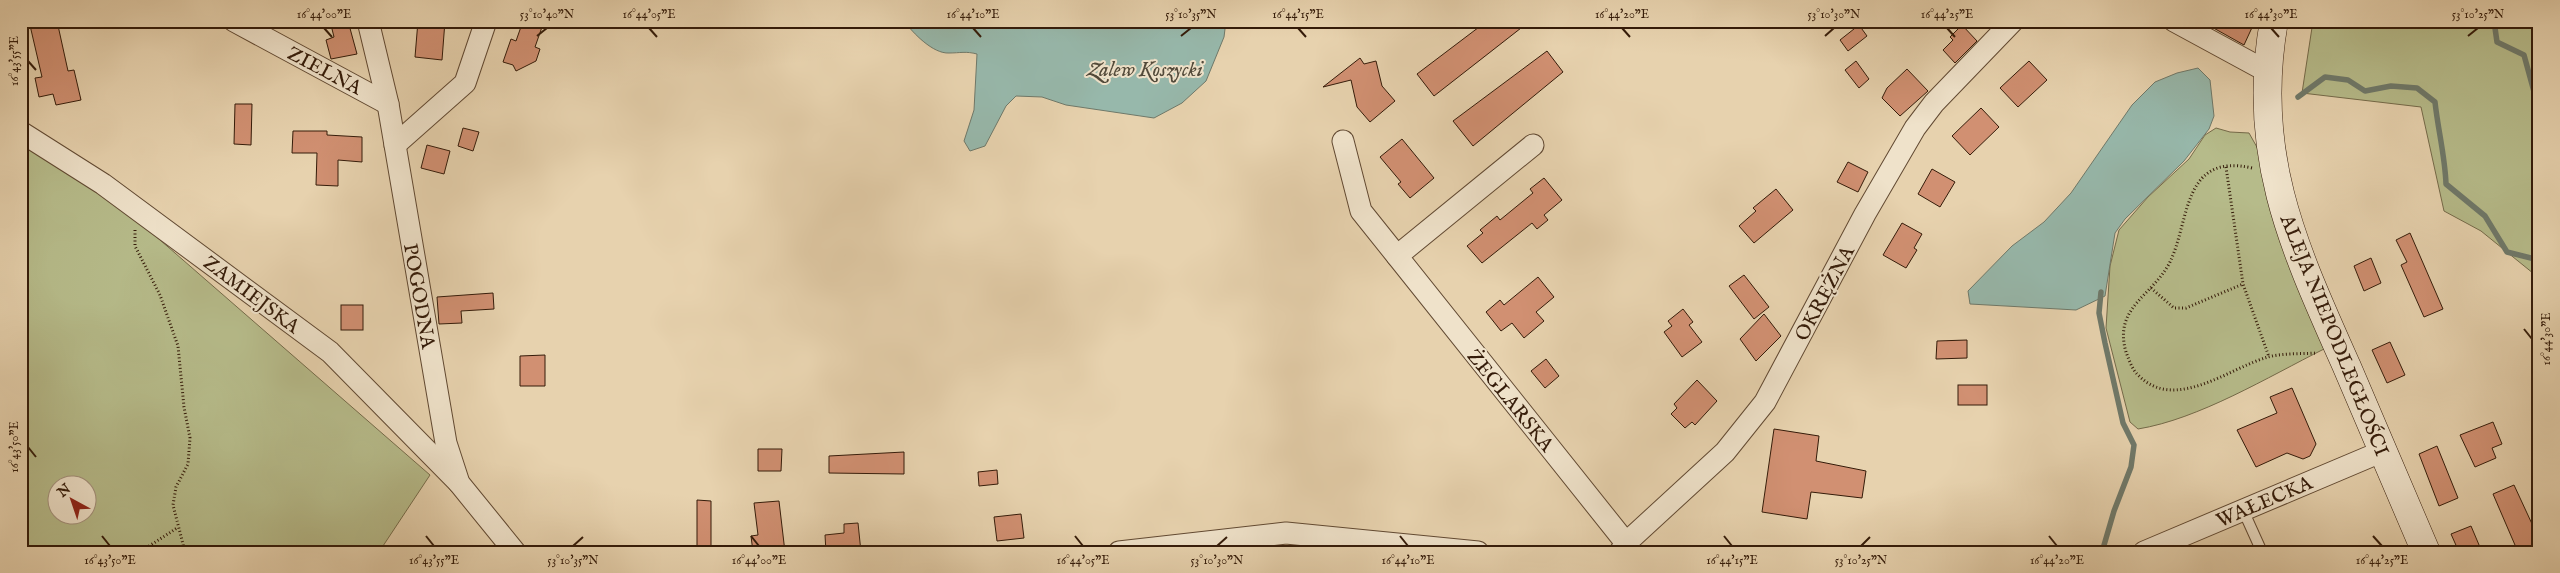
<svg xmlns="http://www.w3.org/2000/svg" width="2560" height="573" viewBox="0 0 2560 573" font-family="'IM FELL English',serif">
  <rect width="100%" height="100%" fill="#e7d2ae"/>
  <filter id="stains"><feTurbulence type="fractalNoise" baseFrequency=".004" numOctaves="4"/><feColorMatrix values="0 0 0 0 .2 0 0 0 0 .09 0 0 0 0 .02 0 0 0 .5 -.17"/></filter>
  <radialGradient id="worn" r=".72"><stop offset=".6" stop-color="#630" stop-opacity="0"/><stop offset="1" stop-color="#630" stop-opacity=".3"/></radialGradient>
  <g fill="#b6bb8a" stroke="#756b4a" fill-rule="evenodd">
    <path d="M2313,21H2539V278L2481,231L2444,211L2421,107L2302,93Z"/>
    <path d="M2216,128L2230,132L2249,133L2258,149L2324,349C2268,377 2199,419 2138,429L2130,422L2106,328L2110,266L2119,230L2148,197L2189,159L2205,135Z"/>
    <path d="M21,143L121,206L430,475L379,552H21ZM58,486H88V516H58Z"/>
  </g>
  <g fill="#97b8ab" stroke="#6f796a">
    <path d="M904,21H1226L1224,37L1206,81L1182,103L1154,118L1066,105L1042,97L1016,96L1006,106L985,146L970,151L964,141L974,110L977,54C966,51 960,53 949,53C933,54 913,33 904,21Z"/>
    <path d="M2198,68L2210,80L2214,116L2209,129L2184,161L2125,219L2115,233L2105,296L2076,310L1970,304L1968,291L2012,246L2044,222L2071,193L2132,105L2155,82L2177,73Z"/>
  </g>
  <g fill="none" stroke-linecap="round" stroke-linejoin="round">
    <g stroke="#6f796a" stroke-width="5.5">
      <path d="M2494,21L2497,42L2524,55L2539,110"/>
      <path d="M2298,97L2325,77L2348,80L2365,91L2391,86L2417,88L2435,102C2438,130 2445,156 2446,184L2485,216L2507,252L2539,260"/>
      <path d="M2101,292L2099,313L2105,343L2123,423L2134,445L2131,467L2114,511L2102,552"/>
    </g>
  </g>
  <g fill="#d19072" stroke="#341b09">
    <path d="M29,21H57L68,71L74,70L81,100L56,105L53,94L39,97L35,78L42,77Z"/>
    <path d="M330,21H348L357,54L331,59L326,40L334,37Z"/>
    <path d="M418,21H445L442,60L415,57Z"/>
    <path d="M523,21L542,27L535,47L540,49L536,61L516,71L513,65L503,62L511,39L516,41Z"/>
    <path d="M1487,21H1530L1434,96L1417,74Z"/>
    <path d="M2201,21H2255L2244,45Z"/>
    <path d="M1859,25L1867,36L1848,51L1840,40Z"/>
    <path d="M1962,25L1977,41L1955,63L1943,50L1953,40L1950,37Z"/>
    <path d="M1547,51L1563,72L1473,146L1453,121Z"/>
    <path d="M1360,58L1364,64L1376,61L1382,86L1395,101L1370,122L1357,107L1351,80L1323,87Z"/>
    <path d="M1856,61L1869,79L1859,88L1845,70Z"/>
    <path d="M2029,61L2047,80L2018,107L2000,88Z"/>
    <path d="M1907,69L1928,91L1900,116L1882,98L1887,88Z"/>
    <path d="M235,104H252L251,145L234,144Z"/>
    <path d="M1981,108L1999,127L1970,155L1952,136Z"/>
    <path d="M463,128L479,132L473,151L458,146Z"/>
    <path d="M293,131H327V135L362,137V162L338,160V186L316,185L317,153H292Z"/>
    <path d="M1402,139L1434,178L1410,198L1398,184L1401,182L1380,157Z"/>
    <path d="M427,145L450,151L444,174L421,168Z"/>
    <path d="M1848,162L1868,172L1858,192L1837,182Z"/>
    <path d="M1932,169L1955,182L1940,207L1918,194Z"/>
    <path d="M1544,178L1562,200L1544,215L1548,220L1537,229L1532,223L1482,263L1467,246L1483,233L1480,230L1497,216L1500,220L1533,193L1530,189Z"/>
    <path d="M1776,189L1793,210L1754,243L1739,226L1756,211L1753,208Z"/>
    <path d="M1902,223L1922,234L1914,248L1917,250L1906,268L1883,255Z"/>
    <path d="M2410,233L2443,309L2424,317L2401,265L2407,262L2396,240Z"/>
    <path d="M2371,258L2381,283L2364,291L2354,266Z"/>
    <path d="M1744,275L1769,307L1754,319L1729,286Z"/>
    <path d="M1538,277L1554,297L1536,312L1544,321L1524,338L1512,323L1501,331L1486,312L1500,300L1504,305Z"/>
    <path d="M493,293L494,309L461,311L462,323L439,324L437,297Z"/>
    <rect x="341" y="305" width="22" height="25"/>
    <path d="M1683,309L1693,322L1689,325L1702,342L1682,357L1664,332L1672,326L1668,321Z"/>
    <path d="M1764,314L1781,336L1756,361L1740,339Z"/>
    <path d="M1967,340V358L1936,359L1937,341Z"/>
    <path d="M2390,342L2405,375L2387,383L2372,350Z"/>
    <path d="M545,355V386H520V356Z"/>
    <path d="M1546,359L1559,376L1545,388L1531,371Z"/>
    <path d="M1697,380L1717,401L1695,425L1692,422L1685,428L1671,414L1677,408L1674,404Z"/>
    <rect x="1958" y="385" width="29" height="20"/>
    <path d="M2292,388L2316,444L2310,456L2303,459L2287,453L2256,467L2237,430L2277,413L2270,397Z"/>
    <path d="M2493,422L2502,444L2492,448L2496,458L2475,467L2460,435Z"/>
    <path d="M1774,429L1819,436L1816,461L1866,471L1862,498L1811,492L1807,519L1762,512Z"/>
    <path d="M2437,446L2458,498L2439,506L2419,454Z"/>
    <path d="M758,449H782L781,471H758Z"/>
    <path d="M904,452V474L829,473V456Z"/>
    <path d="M997,470L998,484L979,486L978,472Z"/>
    <path d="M2514,485L2539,539V552H2518L2493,494Z"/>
    <path d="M697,500L711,501V552H697Z"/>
    <path d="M779,501L785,552H753L751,536L758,535L754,503Z"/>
    <path d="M1021,514L1024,538L997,541L994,517Z"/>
    <path d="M858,523L861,552H826L825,535L844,533V524Z"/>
    <path d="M2471,526L2482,552H2459L2451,534Z"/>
  </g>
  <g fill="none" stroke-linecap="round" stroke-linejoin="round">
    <g stroke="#614932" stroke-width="12">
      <path id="lane" d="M2243,510L2262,552"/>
    </g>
    <g stroke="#614932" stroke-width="23">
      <g id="street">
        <path d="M234,21L388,104"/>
        <path d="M368,21L388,104L446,443L459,483L515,552"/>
        <path d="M2174,21L2268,72"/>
        <path d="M21,132L103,184L330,352L459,483"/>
        <path d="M1343,141L1361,211L1397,256"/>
        <path d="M395,145L465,83L486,21"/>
        <path d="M1533,145L1397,256L1626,543"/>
        <path d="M1119,552L1286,533L1478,552"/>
        <path d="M1620,552L1626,543L1725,452L1765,402L1865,214L1915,128L1934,103L2013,21"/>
        <path d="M2144,552L2383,451"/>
      </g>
    </g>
    <g stroke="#341b09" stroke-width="29">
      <path id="secondary" d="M2274,21C2250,155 2294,248 2347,367C2373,429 2400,490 2426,552"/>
    </g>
    <g stroke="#341b09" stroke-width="3" stroke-dasharray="1 2.5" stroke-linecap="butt">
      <path d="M2226,167L2243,284L2269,357"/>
      <path d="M2252,168C2182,152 2190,221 2170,262C2153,296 2113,307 2126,352C2129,360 2132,369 2138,375C2175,413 2229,368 2268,357C2283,353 2301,354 2317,353"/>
      <path d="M135,230V246L160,295L178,346L184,407L190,438L188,464L176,487L173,505L185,552"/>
      <path d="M2151,288L2174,308H2186L2243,284"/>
      <path d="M140,552L177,528"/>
    </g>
    <use href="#lane" stroke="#efe2ca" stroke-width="10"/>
    <use href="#street" stroke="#efe2ca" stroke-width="21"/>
    <use href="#secondary" stroke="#efe2ca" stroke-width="28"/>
  </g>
  <path fill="none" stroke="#341b09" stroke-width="2" d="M324,28L332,37M649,28L657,37M973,28L981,37M1298,28L1306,37M1622,28L1630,37M1947,28L1955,37M2271,28L2279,37M537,36L547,28M1181,36L1191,28M1825,36L1834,28M2468,36L2478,28M28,61L36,70M2524,329L2532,339M28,447L36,457M102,536L110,546M426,536L434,546M751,536L759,546M1075,536L1083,546M1400,536L1408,546M1724,536L1732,546M2049,536L2057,546M2373,536L2382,546M573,546L583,537M1217,546L1227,537M1861,546L1870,537"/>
  <g text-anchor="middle" stroke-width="4" stroke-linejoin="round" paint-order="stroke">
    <g font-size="20" fill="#341b09" stroke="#efe2ca">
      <text transform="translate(325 70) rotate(28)" y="7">ZIELNA</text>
      <text transform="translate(1824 293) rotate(-62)" y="7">OKRĘŻNA</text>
      <text transform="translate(252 294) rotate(37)" y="7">ZAMIEJSKA</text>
      <text transform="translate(420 296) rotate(80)" y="7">POGODNA</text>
      <text transform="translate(2335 335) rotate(68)" y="7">ALEJA NIEPODLEGŁOŚCI</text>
      <text transform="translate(1511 400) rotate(51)" y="7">ŻEGLARSKA</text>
      <text transform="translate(2264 501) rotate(-23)" y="7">WAŁECKA</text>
    </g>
    <g font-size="21" font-style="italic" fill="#524a3a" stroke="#efe2ca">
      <text x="1145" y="76">Zalew Koszycki</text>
    </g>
  </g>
  <rect width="2560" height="573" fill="none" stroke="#e7d2ae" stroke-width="55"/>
  <g transform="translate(72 500) rotate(320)"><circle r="24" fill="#efe2ca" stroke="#a4927d"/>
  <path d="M0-4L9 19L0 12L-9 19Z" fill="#8f2418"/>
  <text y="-8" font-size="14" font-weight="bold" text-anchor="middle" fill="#341b09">N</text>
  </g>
  <rect x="28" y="28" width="2504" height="518" fill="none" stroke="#341b09" stroke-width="2"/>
  <g font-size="12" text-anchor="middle" fill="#341b09">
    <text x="324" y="18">16°44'00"E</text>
    <text x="547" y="18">53°10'40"N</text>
    <text x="649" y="18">16°44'05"E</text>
    <text x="973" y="18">16°44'10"E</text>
    <text x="1191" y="18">53°10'35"N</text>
    <text x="1298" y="18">16°44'15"E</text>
    <text x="1622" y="18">16°44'20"E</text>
    <text x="1834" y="18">53°10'30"N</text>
    <text x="1947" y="18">16°44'25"E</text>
    <text x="2271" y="18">16°44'30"E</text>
    <text x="2478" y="18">53°10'25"N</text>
    <text transform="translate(14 61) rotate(-90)" y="4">16°43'55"E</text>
    <text transform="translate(2546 339) rotate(-90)" y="4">16°44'30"E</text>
    <text transform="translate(14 447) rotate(-90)" y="4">16°43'50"E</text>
    <text x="110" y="564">16°43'50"E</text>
    <text x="434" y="564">16°43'55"E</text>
    <text x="573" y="564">53°10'35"N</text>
    <text x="759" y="564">16°44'00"E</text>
    <text x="1083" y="564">16°44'05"E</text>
    <text x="1217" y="564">53°10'30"N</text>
    <text x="1408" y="564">16°44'10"E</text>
    <text x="1732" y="564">16°44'15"E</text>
    <text x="1861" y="564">53°10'25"N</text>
    <text x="2057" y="564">16°44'20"E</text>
    <text x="2382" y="564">16°44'25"E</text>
  </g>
  <rect width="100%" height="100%" filter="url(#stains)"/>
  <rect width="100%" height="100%" fill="url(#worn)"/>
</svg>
